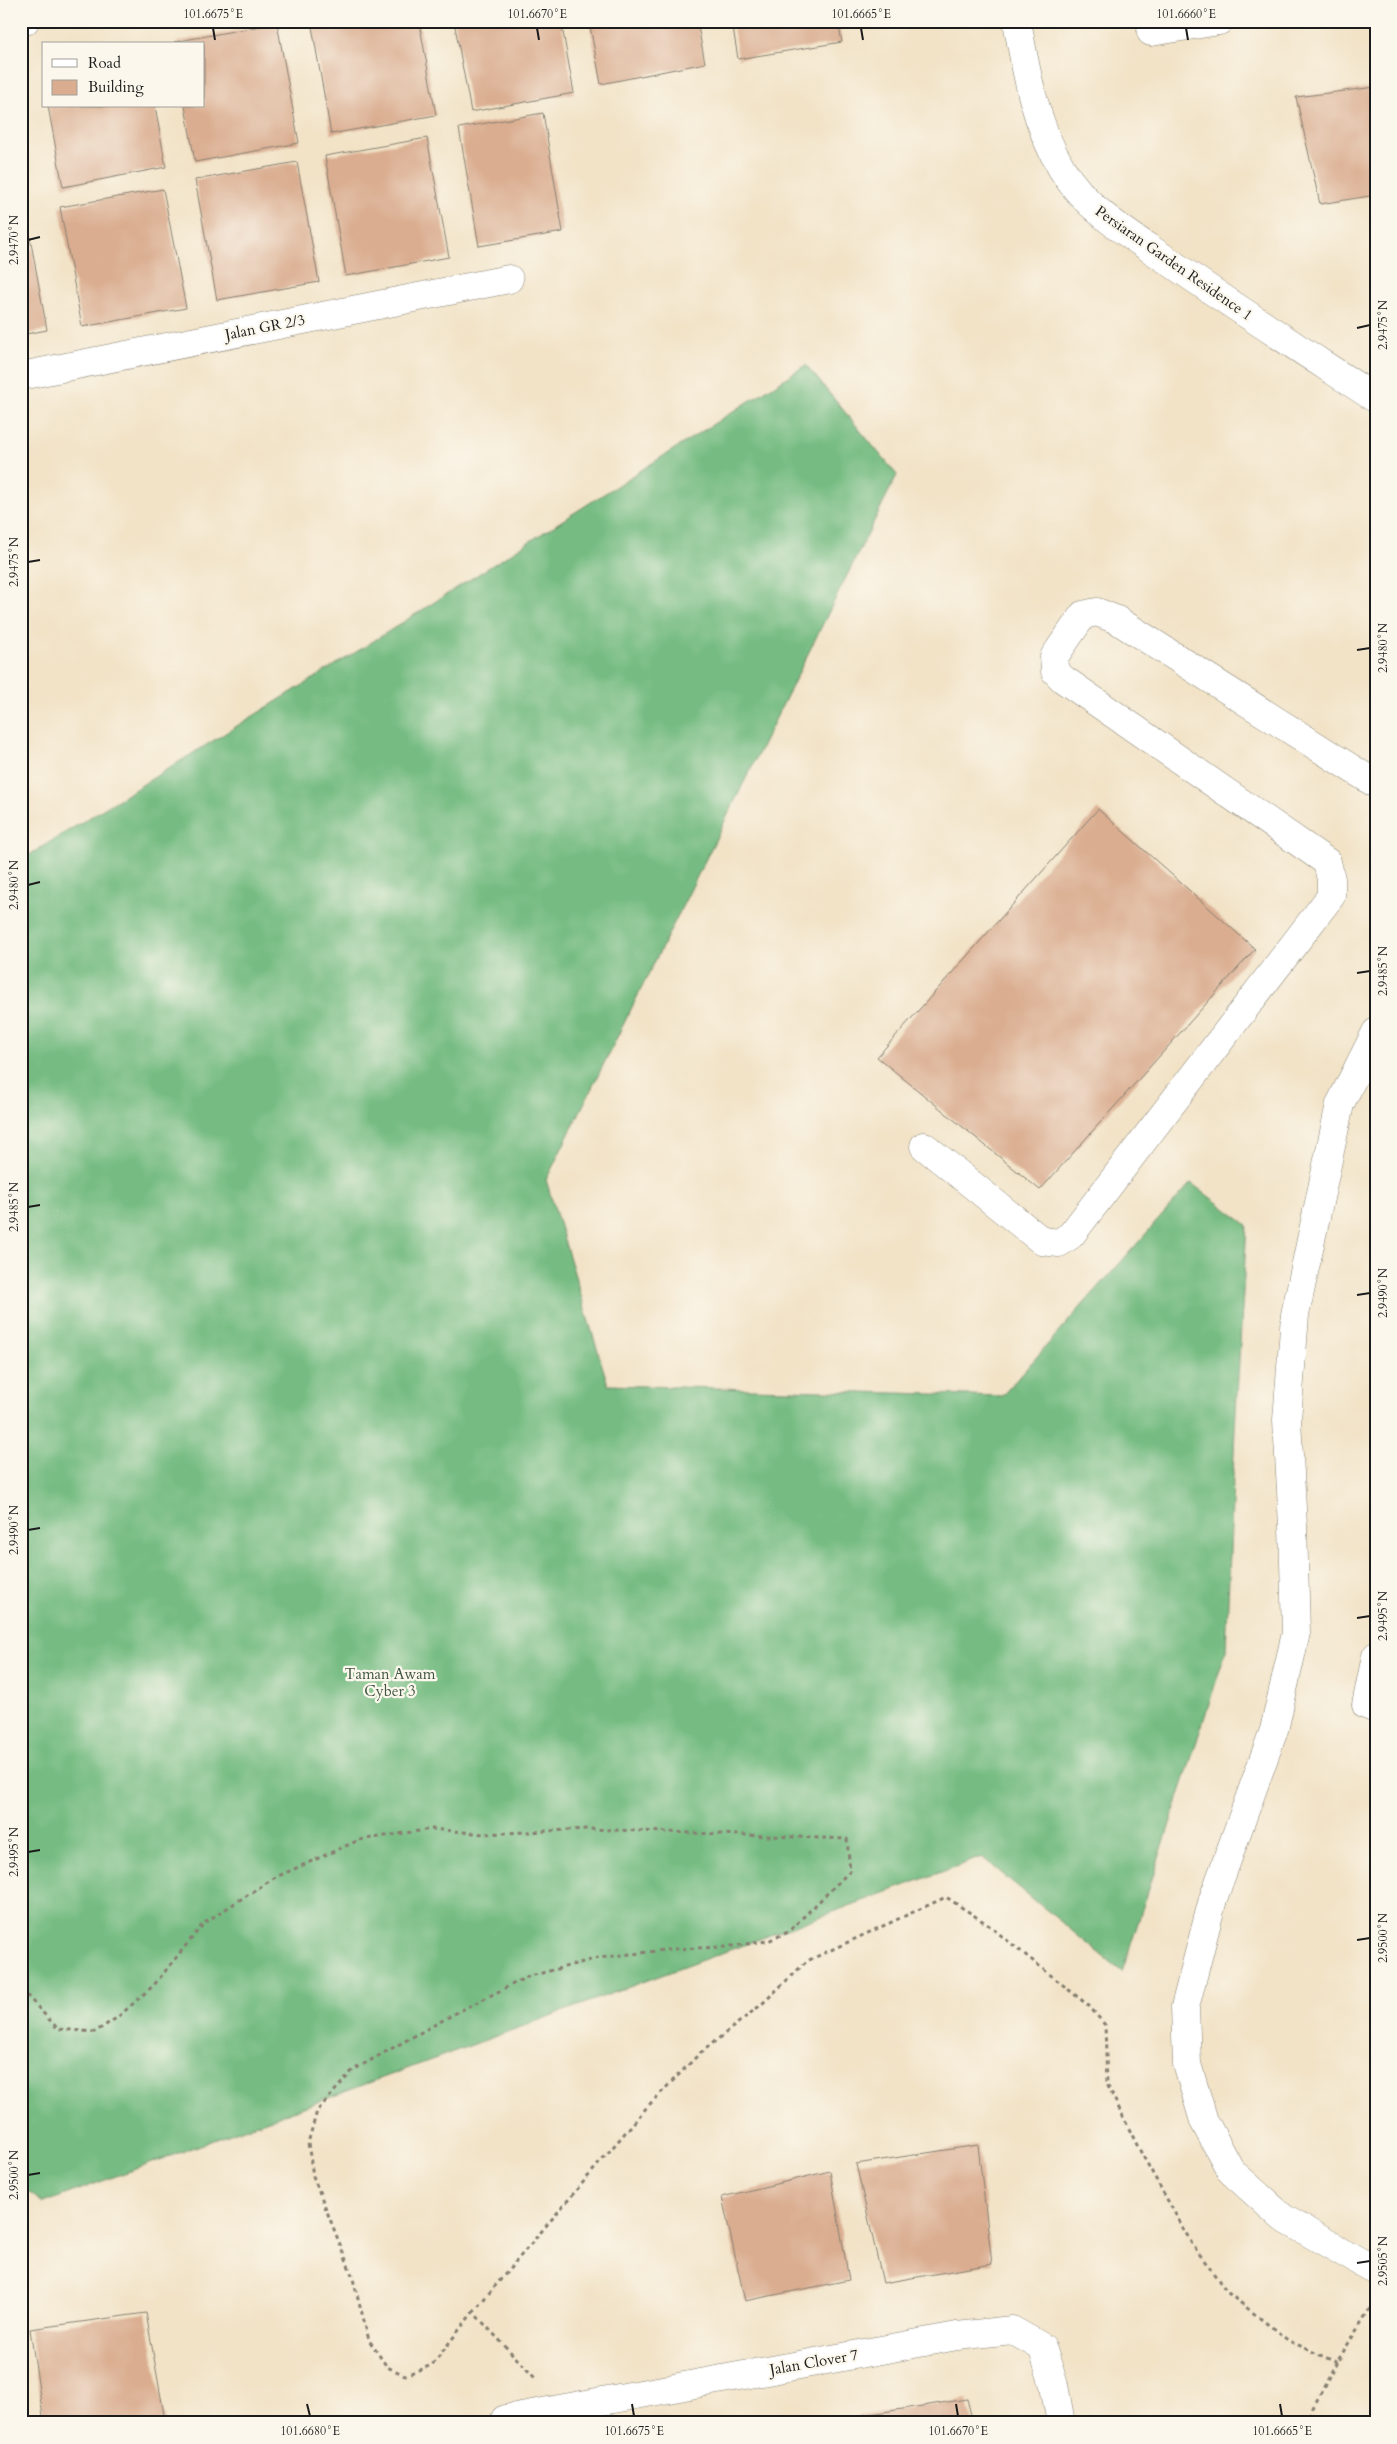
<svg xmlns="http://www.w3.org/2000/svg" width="1397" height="2444" viewBox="0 0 1397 2444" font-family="Cardo,serif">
  <rect width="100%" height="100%" fill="#fbf7ec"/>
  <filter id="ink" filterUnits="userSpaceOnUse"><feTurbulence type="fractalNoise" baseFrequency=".02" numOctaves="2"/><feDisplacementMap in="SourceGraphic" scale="10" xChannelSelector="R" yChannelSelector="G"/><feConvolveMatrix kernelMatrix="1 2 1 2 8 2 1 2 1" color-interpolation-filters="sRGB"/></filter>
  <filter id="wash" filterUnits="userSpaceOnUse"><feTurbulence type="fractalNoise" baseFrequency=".0096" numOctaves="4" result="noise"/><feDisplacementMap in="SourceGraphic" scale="20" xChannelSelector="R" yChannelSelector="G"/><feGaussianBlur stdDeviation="1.12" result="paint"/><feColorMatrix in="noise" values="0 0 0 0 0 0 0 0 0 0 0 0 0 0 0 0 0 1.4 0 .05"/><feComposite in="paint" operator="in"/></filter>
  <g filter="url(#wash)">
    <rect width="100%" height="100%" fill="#f2e3c7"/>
    <path fill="#76bc82" stroke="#496c4f" d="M806,365L897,475L546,1180L608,1385L1002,1396L1191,1183L1247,1225L1235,1428L1226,1651L1122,1972L982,1857L43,2203L21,2186V860L361,649Z"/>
    <g id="blocks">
      <g fill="#daad90">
        <path d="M311,21H419L436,115L331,134Z"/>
        <path d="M454,21H561L574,93L471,112Z"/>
        <path d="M589,21H697L705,63L601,84Z"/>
        <path d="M732,21H838L842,42L738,59Z"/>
        <path d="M277,23L299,143L195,162L185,106H204V44L174,42Z"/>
        <path d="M1376,87V195L1320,204L1296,97Z"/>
        <path d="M48,106H155L166,167L63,187Z"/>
        <path d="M543,113L563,232L479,246L459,128Z"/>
        <path d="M427,138L449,257L346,276L325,156Z"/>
        <path d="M21,161L28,191L21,192Z"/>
        <path d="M297,162L319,282L217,300L195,180Z"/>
        <path d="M163,189L186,308L82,327L60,207Z"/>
        <path d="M25,210L47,330L21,335V211Z"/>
        <path d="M1098,809L1255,949L1040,1190L877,1057Z"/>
        <path d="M978,2145L992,2264L883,2283L856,2164Z"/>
        <path d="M830,2171L849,2280L745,2301L722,2197Z"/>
        <path d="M146,2313L165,2420L152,2423H44L30,2329Z"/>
        <path d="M967,2399L973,2423H860L858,2416Z"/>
      </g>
    </g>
  </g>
  <g filter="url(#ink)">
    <use href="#blocks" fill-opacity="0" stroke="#878072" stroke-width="1"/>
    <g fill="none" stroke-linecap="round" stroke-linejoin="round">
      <g stroke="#878072" stroke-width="29">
        <g id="minor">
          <path d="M1017,21C1026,72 1035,124 1062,169C1088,213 1136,238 1177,267C1242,312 1309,355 1376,399"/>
          <path d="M21,22L25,21"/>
          <path d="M1151,32L1219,21"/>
          <path d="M21,376L509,279"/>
          <path d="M1376,1032L1340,1104L1295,1315L1287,1420L1293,1526L1296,1633L1274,1730L1213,1899L1185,2007L1187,2064L1204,2121L1231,2171L1283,2218L1376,2271"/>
          <path d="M924,1146L1042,1241L1059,1243L1071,1235L1331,896V879L1327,862L1063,679L1055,671L1054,657L1083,615L1097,612L1117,620L1376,784"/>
          <path d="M1376,1656L1366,1705L1376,1709"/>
          <path d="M505,2419L957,2336L1012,2330L1042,2347L1054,2385L1061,2423"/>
        </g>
      </g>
      <g stroke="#878072" stroke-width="3" stroke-dasharray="4 4" stroke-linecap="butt">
        <path d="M21,1989L58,2029L95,2032L118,2017L154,1985L204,1923L274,1878L359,1840L432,1829L484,1834L589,1829L847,1839L850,1871L788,1932L768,1941L724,1947L673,1949L598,1958L527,1977L454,2014L353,2070L317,2111L308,2143L313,2176L352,2275L369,2340L387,2367L405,2375L432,2365L473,2312L535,2378"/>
        <path d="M473,2312L647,2107L699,2054L762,2004L807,1961L946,1897L987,1924L1089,2006L1105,2025L1107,2084L1138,2147L1192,2244L1228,2293L1289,2341L1337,2362"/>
        <path d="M1132,2416L1136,2423"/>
        <path d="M1305,2423L1337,2362L1372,2305"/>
      </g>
      <use href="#minor" stroke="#fff" stroke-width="28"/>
    </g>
  </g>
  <path fill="none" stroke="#1c1c1c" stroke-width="2" d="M213,28L215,40M537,28L539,40M861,28L863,40M1186,28L1188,40M28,240L40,237M1357,328L1370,325M28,562L40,560M1357,650L1370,648M28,885L40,882M1357,973L1370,971M28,1207L40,1205M1357,1295L1370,1293M28,1530L40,1528M1357,1618L1370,1616M28,1852L40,1850M1357,1940L1370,1938M28,2175L40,2173M1357,2263L1370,2261M307,2404L310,2416M632,2404L634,2416M956,2404L958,2416M1280,2404L1282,2416"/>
  <g text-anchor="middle" stroke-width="4.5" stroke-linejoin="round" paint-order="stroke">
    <g font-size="15" fill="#1c1c1c" stroke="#fbf7ec">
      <text transform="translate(1174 263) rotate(35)" y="5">Persiaran Garden Residence 1</text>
      <text transform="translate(265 327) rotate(-11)" y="5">Jalan GR 2/3</text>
      <text transform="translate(814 2362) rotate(-10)" y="5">Jalan Clover 7</text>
    </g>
    <g font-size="15" fill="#405642" stroke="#fbf7ec">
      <text x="390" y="1679">Taman Awam<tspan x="390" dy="17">Cyber 3</tspan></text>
    </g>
  </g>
  <rect width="1397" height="2444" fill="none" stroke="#fbf7ec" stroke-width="55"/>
  <rect x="42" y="42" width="162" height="65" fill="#fbf7ec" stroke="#a29f99"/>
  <rect x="52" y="59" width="25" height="8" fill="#ffffff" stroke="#a29f99"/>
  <text x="88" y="68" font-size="15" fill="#1c1c1c">Road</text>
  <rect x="52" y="80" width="25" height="15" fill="#daad90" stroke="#a29f99"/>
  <text x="88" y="92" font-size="15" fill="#1c1c1c">Building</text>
  <rect x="28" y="28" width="1342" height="2388" fill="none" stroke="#1c1c1c" stroke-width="2"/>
  <g font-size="12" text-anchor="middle" fill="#1c1c1c">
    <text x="213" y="18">101.6675°E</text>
    <text x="537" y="18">101.6670°E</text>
    <text x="861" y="18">101.6665°E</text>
    <text x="1186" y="18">101.6660°E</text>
    <text transform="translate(14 240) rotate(-90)" y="4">2.9470°N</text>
    <text transform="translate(1383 325) rotate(-90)" y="4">2.9475°N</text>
    <text transform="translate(14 562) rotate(-90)" y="4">2.9475°N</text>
    <text transform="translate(1383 648) rotate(-90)" y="4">2.9480°N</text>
    <text transform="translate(14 885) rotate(-90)" y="4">2.9480°N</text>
    <text transform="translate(1383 971) rotate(-90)" y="4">2.9485°N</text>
    <text transform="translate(14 1207) rotate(-90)" y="4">2.9485°N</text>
    <text transform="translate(1383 1293) rotate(-90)" y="4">2.9490°N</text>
    <text transform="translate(14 1530) rotate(-90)" y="4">2.9490°N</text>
    <text transform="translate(1383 1616) rotate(-90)" y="4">2.9495°N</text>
    <text transform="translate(14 1852) rotate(-90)" y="4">2.9495°N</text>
    <text transform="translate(1383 1938) rotate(-90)" y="4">2.9500°N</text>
    <text transform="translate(14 2175) rotate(-90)" y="4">2.9500°N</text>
    <text transform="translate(1383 2261) rotate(-90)" y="4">2.9505°N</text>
    <text x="310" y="2435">101.6680°E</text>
    <text x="634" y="2435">101.6675°E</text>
    <text x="958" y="2435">101.6670°E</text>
    <text x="1282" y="2435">101.6665°E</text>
  </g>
</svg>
